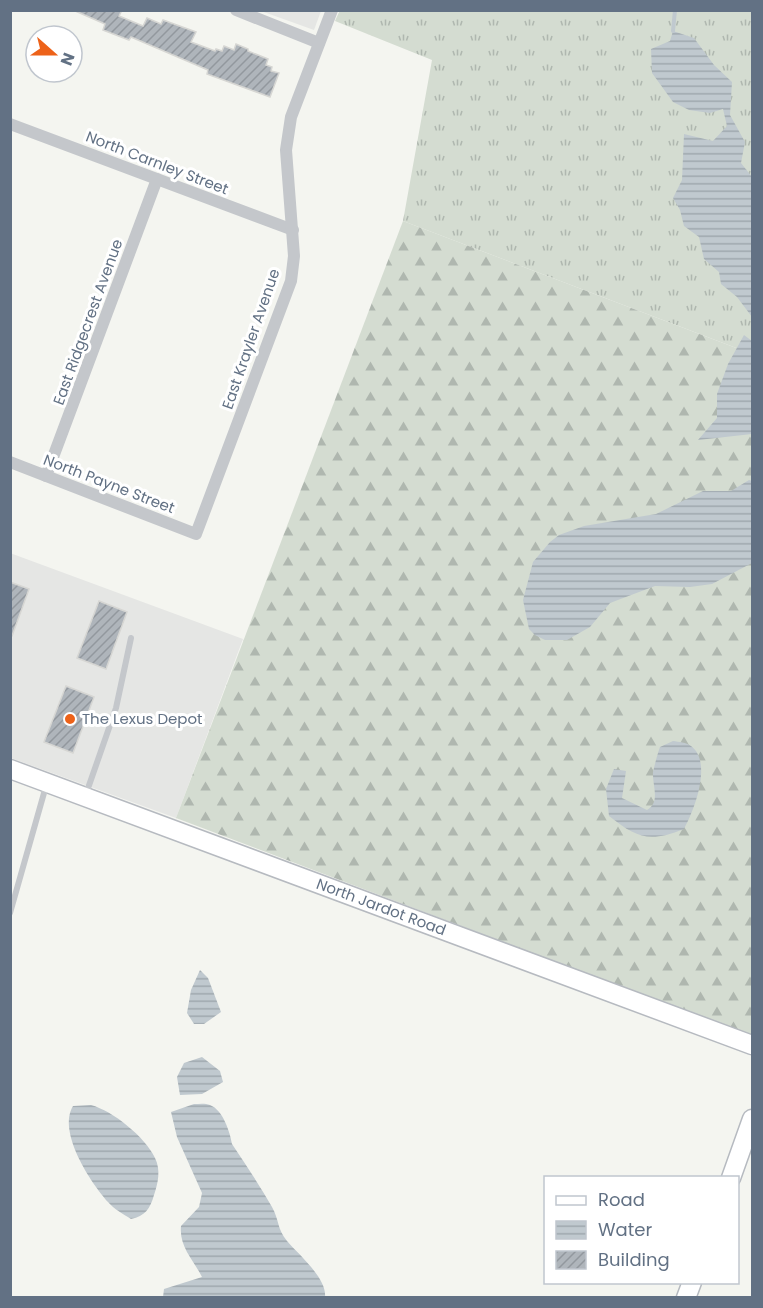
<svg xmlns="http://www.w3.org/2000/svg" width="763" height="1308" viewBox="0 0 763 1308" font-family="Poppins,sans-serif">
  <defs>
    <pattern id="grass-tufts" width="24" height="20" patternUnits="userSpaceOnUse" patternTransform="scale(1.5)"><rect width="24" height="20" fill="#d4dcd1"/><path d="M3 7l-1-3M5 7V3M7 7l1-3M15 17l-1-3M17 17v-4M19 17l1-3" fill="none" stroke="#afb7af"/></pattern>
    <pattern id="forest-firs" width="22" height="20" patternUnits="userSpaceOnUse" patternTransform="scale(1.5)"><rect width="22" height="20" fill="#d4dcd1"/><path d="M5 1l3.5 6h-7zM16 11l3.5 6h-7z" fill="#afb7af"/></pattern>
    <pattern id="water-rules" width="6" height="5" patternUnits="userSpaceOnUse" patternTransform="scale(1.5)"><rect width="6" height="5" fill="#c0c9cf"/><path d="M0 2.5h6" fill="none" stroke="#9fa8ae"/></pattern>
    <pattern id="building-hatch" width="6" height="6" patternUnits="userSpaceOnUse" patternTransform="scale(1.5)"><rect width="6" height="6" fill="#afb5bb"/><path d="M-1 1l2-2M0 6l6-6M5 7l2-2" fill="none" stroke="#92989e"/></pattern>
  </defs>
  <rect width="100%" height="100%" fill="#f4f5f0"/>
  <g fill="#e5e6e4">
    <path d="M261,11H321L314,30Z"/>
    <path d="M10,553L243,639L176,818L11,758Z"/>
  </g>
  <path fill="url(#grass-tufts)" d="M340,10L752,11V354L403,221L432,60L335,21Z"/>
  <path fill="url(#forest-firs)" d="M403,221L752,354V1036L176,818Z"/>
  <g fill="url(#water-rules)">
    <path d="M673,31L694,38L714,65L732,82L730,115L745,142L741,163L752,177V317L737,297L721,284L719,272L704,259L699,237L684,226L680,210L673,198L682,180L684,134L713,141L727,126L723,109L710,113L689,110L673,102L652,73L651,49L670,41Z"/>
    <path d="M744,335L752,341V434L698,440L717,418V394L728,364Z"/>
    <path d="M749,480L752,481V563L712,584L690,587L655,586L610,603L590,627L567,640H545L535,635L529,629L523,600L533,562L550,542L559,535L584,526L656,514L703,491H731Z"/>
    <path d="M673,741C679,742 686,742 691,746C713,762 694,811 684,829C649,843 637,838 609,816L606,789L614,769L626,771L622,798L647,810C661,802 652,785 653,772C655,764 657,755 660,747Z"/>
    <path d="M200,970L208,978L221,1012L204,1024H194L187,1013L191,990Z"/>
    <path d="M202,1057L220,1071L223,1082L202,1094L180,1095L177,1077L184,1063Z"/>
    <path d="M194,1104C199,1104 205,1103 210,1105C223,1110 230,1132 232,1144C246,1165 260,1186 272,1207C279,1219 277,1229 287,1241C298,1254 327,1278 325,1297H163L164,1289L202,1277C193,1259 179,1247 181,1226L199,1207L202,1193L177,1137L171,1112Z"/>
    <path d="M91,1105C113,1111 145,1137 155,1158C161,1170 158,1183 154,1195C150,1209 145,1216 131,1219C123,1214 114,1209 108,1202C91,1183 57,1132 73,1106Z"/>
  </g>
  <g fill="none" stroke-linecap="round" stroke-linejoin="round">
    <path stroke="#c0c9cf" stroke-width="4" d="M673,31L675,10"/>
  </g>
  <g fill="url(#building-hatch)" stroke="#d6d6d3" stroke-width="1.5">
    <path d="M73,10H122L119,16L143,26L147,18L161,24L163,20L196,32L191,42L215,51L216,49L222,51L224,46L234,50L236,44L248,49V51L268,59L266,65L272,67L271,71L279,73L270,97L207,74L208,70L131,37L129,40L103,30L105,24Z"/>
    <path d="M10,582L29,589L12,636H10Z"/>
    <path d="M99,601L127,612L106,669L77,658Z"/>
    <path d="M66,686L94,697L73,753L44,742Z"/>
  </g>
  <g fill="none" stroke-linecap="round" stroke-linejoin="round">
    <g stroke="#b6bac0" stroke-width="21">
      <g id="secondary">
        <path id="s1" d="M10,769L752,1045"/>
        <path d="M731,1178L752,1119"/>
        <path d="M686,1298L692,1282"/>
      </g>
    </g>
    <g stroke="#c4c7cb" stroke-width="6">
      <path d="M86,794L116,708L131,638"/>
      <path d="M10,913L46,786"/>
    </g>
    <g stroke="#c4c7cb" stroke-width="12">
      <path d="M236,10L319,43"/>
      <path d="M10,124L293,230"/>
      <path d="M10,462L196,534L291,281L294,256L286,150L291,117L332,10"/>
      <path d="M46,476L157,179"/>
    </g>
    <use href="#secondary" stroke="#fff" stroke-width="18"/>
  </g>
  <circle fill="#ed6219" stroke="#fff" stroke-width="2" cx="70" cy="719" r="6"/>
  <g text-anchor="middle" stroke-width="6" stroke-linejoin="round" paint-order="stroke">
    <g font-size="15" fill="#627184" stroke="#fff">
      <text transform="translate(157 163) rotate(21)" y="5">North Carnley Street</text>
      <text transform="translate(88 322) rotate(-70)" y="5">East Ridgecrest Avenue</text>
      <text transform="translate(251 339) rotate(-71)" y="5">East Krayler Avenue</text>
      <text transform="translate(109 484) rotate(21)" y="5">North Payne Street</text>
      <text dy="5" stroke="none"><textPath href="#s1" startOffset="396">North Jardot Road</textPath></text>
    </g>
    <g font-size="15" fill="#627184" stroke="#fff" text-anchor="start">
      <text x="82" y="724">The Lexus Depot</text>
    </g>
  </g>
  <rect width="763" height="1308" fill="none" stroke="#627184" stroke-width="24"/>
  <rect x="544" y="1176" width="195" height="108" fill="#ffffff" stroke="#c0c6ce" stroke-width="1.5"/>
  <rect x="556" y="1196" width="30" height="9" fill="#ffffff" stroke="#c0c6ce" stroke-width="1.5"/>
  <text x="598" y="1206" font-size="18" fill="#627184">Road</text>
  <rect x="556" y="1221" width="30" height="18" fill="url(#water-rules)" stroke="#c0c6ce" stroke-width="1.5"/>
  <text x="598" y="1236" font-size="18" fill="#627184">Water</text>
  <rect x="556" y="1251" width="30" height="18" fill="url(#building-hatch)" stroke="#c0c6ce" stroke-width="1.5"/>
  <text x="598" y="1266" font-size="18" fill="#627184">Building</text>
  <g transform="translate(54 54) rotate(111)"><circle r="28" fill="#ffffff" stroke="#c0c6ce" stroke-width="1.5"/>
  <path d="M0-4.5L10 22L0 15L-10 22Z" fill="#ed6219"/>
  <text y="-9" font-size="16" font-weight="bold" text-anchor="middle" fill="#627184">N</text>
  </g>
</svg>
